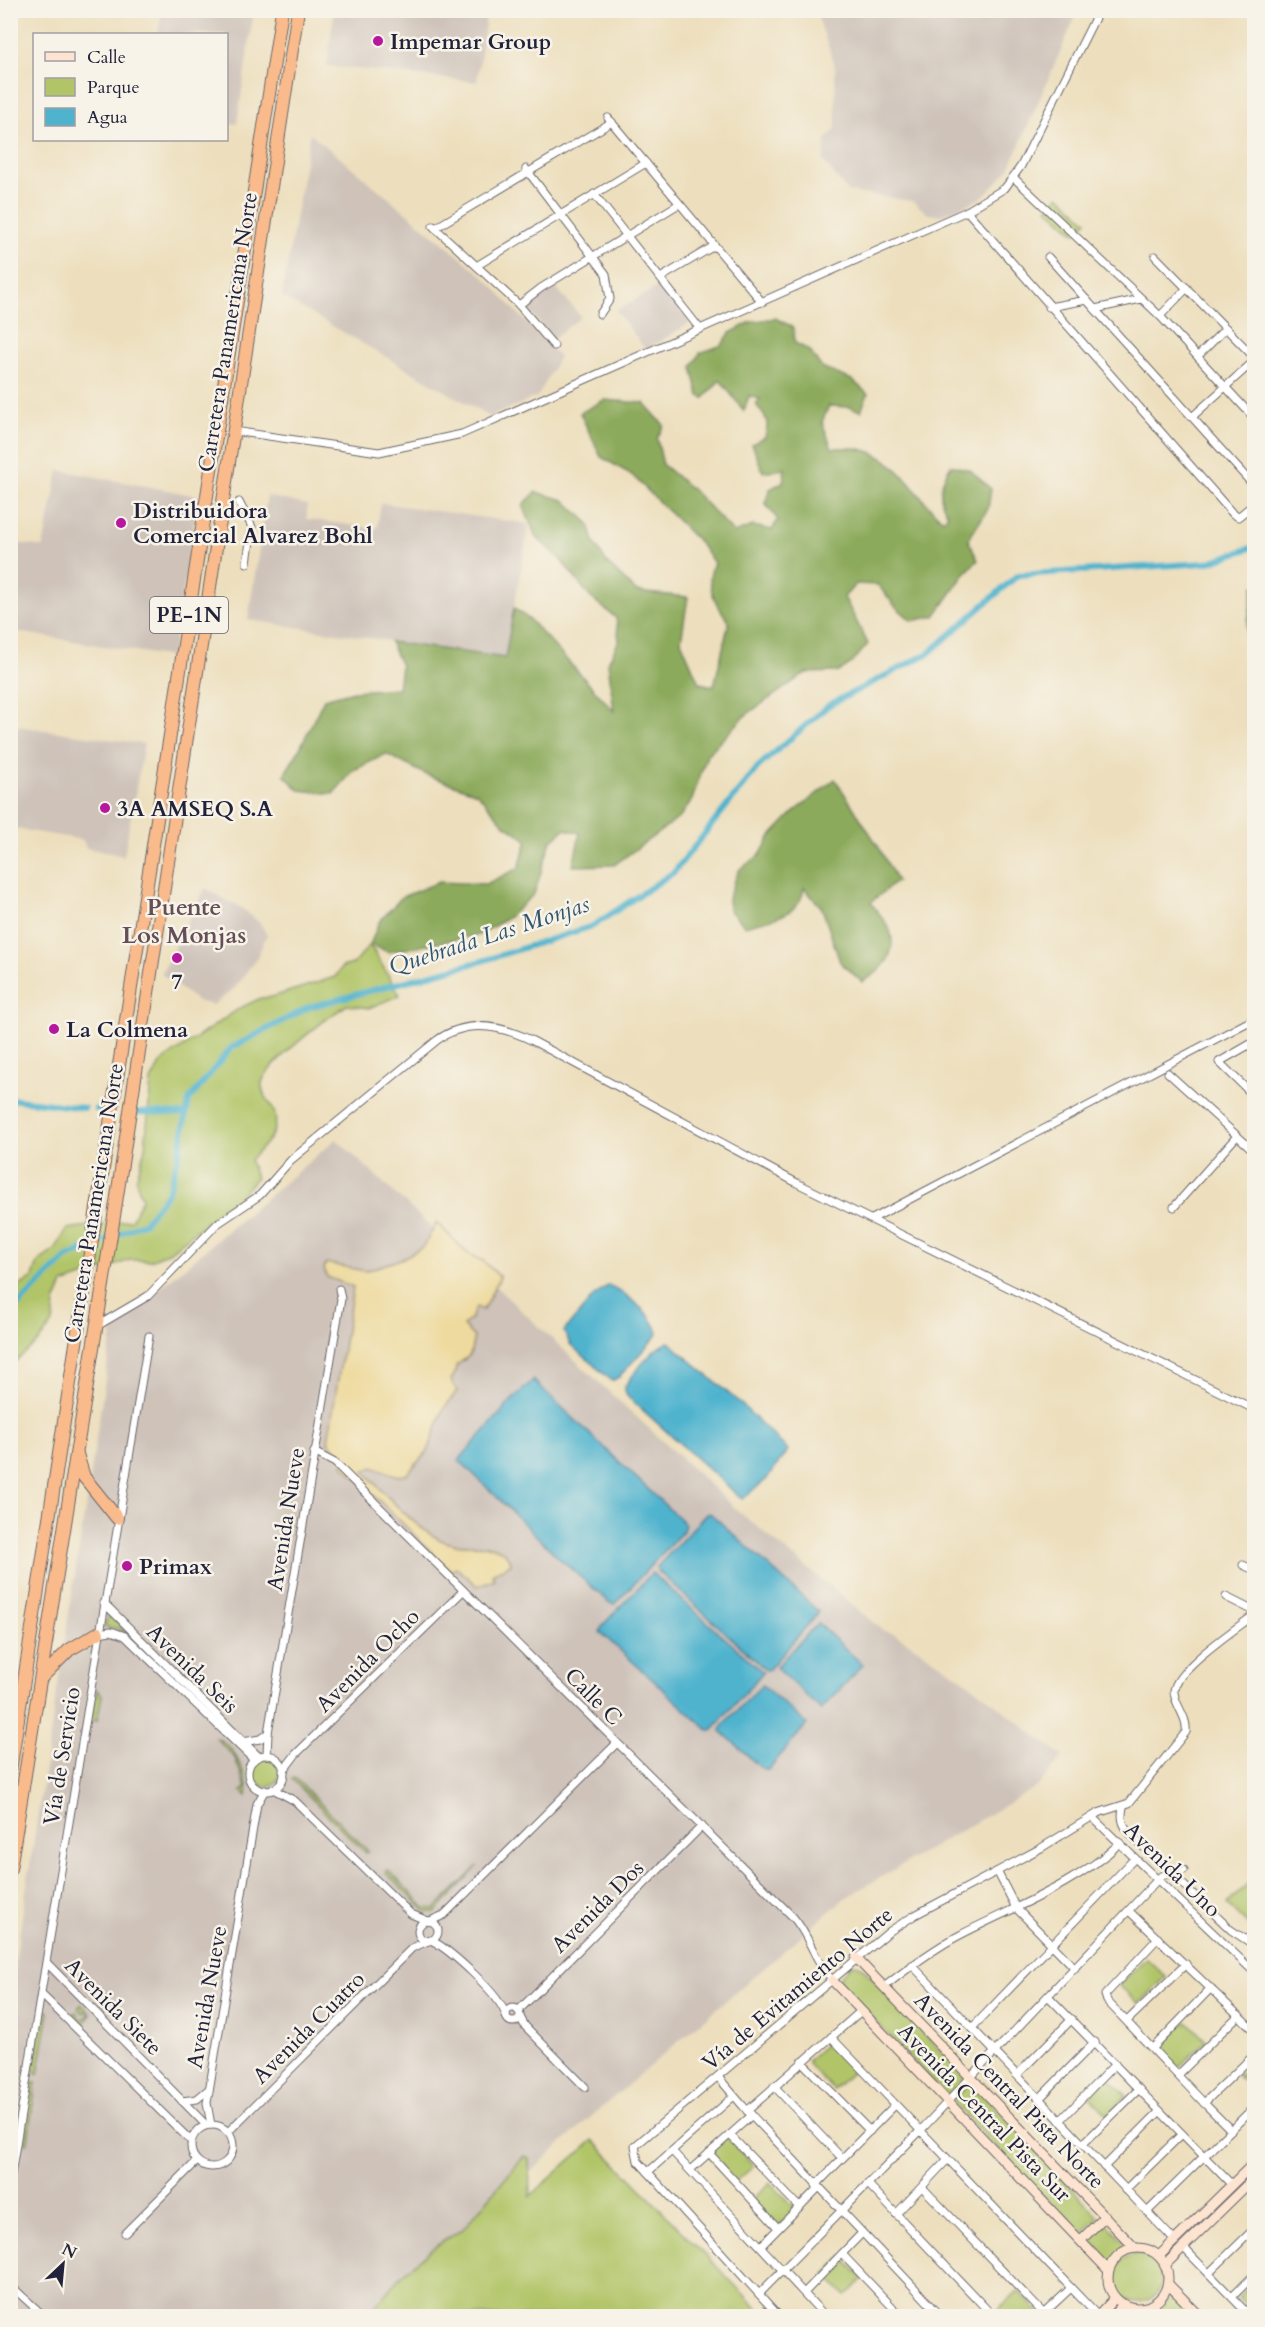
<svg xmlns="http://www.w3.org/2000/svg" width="1265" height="2327" viewBox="0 0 1265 2327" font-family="Cardo,serif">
  <rect width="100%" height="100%" fill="#f7f3e8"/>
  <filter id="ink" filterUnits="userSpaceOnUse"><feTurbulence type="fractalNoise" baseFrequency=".0167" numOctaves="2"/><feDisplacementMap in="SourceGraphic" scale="12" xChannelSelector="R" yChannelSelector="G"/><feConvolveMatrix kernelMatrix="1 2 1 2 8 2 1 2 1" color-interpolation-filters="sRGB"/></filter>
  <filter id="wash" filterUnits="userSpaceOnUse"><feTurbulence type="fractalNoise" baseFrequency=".008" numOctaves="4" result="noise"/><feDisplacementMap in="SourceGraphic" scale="24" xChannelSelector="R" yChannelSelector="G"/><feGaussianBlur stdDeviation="1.35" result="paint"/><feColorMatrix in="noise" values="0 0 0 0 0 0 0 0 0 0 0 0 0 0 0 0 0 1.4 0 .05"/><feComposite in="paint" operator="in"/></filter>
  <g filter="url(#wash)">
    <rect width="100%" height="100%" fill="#eddfbd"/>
    <g fill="#cec2b9">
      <path d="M827,10H1078V11L1008,171L980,199L942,215L928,214L913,201L848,192L823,161L826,140L836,128L835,67L817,14Z"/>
      <path d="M162,11H254L237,124L227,123L226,34H158Z"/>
      <path d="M334,11H487L477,82L327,66Z"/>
      <path d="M310,133L483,276L559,357L538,396L490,417L282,297Z"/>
      <path d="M662,284L690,323L646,350L616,311Z"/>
      <path d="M555,286L581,317L553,339L525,306Z"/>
      <path d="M59,470L199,496L172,657L11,631V542L43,547Z"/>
      <path d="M267,496L307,505V519L377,529L381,503L529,524L505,658L248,620Z"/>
      <path d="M10,725L144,744L124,856L86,848L83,840L11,828Z"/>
      <path d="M205,888L243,909L260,923L267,935L257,957L235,988L213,1005L197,1001L161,974Z"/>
      <path d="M336,1139L738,1511L884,1631L895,1634L962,1678L1063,1757L1038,1786L845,1898L592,2116L372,2316H11V1988L113,1328Z"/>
    </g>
    <g fill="#b1c568" stroke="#6a7452" stroke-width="1.5">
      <path d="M1059,195L1087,221L1075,233L1047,208Z"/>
      <path d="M370,945L400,995L369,1008L347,1005C329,1016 265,1065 262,1083C261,1094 269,1100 273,1109C283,1130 263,1147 250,1160L256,1178L244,1192L168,1253L150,1260H130L63,1284L55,1303L53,1323L39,1341L11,1365V1292L33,1277L38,1262L55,1250L67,1229L131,1220L142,1199L136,1180L145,1148L151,1081L161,1062L240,1008L261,998L272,997L335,977L342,967L353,964Z"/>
      <path d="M109,1615L112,1616L129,1634L116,1628L104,1627Z"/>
      <path d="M97,1690L102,1695L97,1721L92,1720Z"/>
      <path d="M217,1739C233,1743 250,1780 247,1796L242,1791L246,1787L235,1758Z"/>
      <circle cx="266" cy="1772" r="14"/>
      <path d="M295,1778L368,1851L366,1853L292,1779Z"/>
      <path d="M478,1866L436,1912H426L386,1873L388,1870L425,1908L435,1909Z"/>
      <path d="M1253,1879L1254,1918L1248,1925L1227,1904Z"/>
      <path d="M1146,1958L1166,1977L1139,2004L1119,1985Z"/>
      <path d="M853,1964L860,1965L965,2077L952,2094H944L840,1984V1976Z"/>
      <path d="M82,2004L91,2015L82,2025L71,2015L76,2012L81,2020L90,2015L87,2011L83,2013L78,2008Z"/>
      <path d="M46,2009L49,2012L38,2074L33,2070L43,2010Z"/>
      <path d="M1187,2021L1206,2041L1177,2069L1159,2048Z"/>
      <path d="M828,2042L855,2069L833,2090L808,2064V2060Z"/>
      <path d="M1254,2060V2092L1238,2076Z"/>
      <path d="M1108,2077L1127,2096L1108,2115L1089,2096Z"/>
      <path d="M36,2082L27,2144L21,2140L30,2085Z"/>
      <path d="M968,2084H973L1099,2217L1081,2234L954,2104L955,2098Z"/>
      <path d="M726,2136L754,2166L733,2184L706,2152Z"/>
      <path d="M593,2140L765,2316H368L403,2274L434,2247L463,2229L524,2156L529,2158L530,2196Z"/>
      <path d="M770,2183L797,2209L776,2228L750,2201Z"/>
      <path d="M1231,2191L1233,2192L1167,2256L1166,2255Z"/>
      <path d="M1102,2223L1108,2224L1129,2247L1116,2254L1109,2266L1087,2243L1086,2240Z"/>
      <circle cx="1138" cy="2278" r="24"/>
      <path d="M842,2257L864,2279L845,2296L825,2274Z"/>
      <path d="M1254,2282V2314L1238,2298Z"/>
      <path d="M1018,2291L1040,2313L1037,2316H1001L996,2312Z"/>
      <path d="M1173,2293L1196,2316H1157L1153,2311L1165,2303Z"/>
    </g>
    <g fill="#8caa5c" stroke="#57664c" stroke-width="1.5">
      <path d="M775,318L793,327L795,343L809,350L822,368L852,380L868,394L861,411L849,407L829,406L822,422L832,448C841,448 851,447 860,449C900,457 914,496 943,520L948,515C936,496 940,483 951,465L970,470L991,489L988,509L968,540L978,560L966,572L935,616L912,621L896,607L878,585L856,584L844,597L868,644L852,663L838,672L806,673L746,715L707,755L692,800L680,817L614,865L573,866L580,833L565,829L551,841L534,894L509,917L479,935L389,952L370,945L379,922L402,897L439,882L486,884L519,868L527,840L504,824L477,793L427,775L386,754L354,770L333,794L299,790L284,775L298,752L324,699L354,691L398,688L401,666L390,642L505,658L514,608L530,620L614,711L608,663L619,640L616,618L590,597L561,560L536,537L523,505L536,492L564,500L589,524L594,542L606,562L637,592L688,597L681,641L699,683L714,686L729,622C715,603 704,585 714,563L699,542L632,475L601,457L580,413L604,400L644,403L664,425L657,439L663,465L693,490L734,533L753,526L772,530L778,520L765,503L770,489L783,482L785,469L763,472L752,444L765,437C770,416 765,419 756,404L760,399L749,396L744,411L720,380L704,398L699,396L692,367L700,353L722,345L730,333L751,322Z"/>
      <path d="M1254,584V672C1239,646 1250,612 1254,584Z"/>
      <path d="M835,779L878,846L897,881L871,902C876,911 889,924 891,934C896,957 881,972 862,982L840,962L822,908L804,888C800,917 771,919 745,926L729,910L728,898L739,870L760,855L771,836L793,813Z"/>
    </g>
    <path fill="#eeda9e" stroke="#887e6c" stroke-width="1.5" d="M437,1223L467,1253L483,1261L500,1277L483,1310L476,1307L471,1319L463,1326L474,1337L470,1355L456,1366V1372L451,1380L457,1391L443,1410L428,1451L406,1475L398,1476L373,1467L364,1471C384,1493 421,1535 449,1543C470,1549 504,1537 511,1564L492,1574L495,1579L477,1586L456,1567L451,1571L343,1465L346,1460L328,1441L353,1287L327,1277L324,1269L326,1263L365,1271L401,1259L423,1247Z"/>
    <g fill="#4fb3ce" stroke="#386a84" stroke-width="1.5">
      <path d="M608,1285C624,1292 655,1315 658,1334L619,1377L612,1381L570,1344L564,1331L592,1298Z"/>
      <path d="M669,1342L740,1403L788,1450L766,1480L742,1499L627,1396L624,1387C635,1373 652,1347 669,1342Z"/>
      <path d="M533,1380L685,1524L683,1531L615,1604L610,1603L562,1561L459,1460L512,1400Z"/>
      <path d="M710,1513L819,1612L769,1669L766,1670L658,1571L657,1567L706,1514Z"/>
      <path d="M652,1573L763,1672L712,1730H708L600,1632L602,1626Z"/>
      <path d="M818,1623L863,1665L821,1710L776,1667Z"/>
      <path d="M762,1685L807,1724L768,1770L760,1767L721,1731L723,1725Z"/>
    </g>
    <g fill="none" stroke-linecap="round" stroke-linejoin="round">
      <g stroke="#4fb3ce" stroke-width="6">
        <path d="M10,1099L84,1108"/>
        <path d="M96,1109L105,1110"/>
        <path d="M135,1112L186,1114"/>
        <path d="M10,1313L66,1258L145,1222L168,1192L179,1155L189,1100L231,1048L309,1007L482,961L593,926L674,872L758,767L829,705L929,653L1018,575L1206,563L1254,547"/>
      </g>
    </g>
  </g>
  <g filter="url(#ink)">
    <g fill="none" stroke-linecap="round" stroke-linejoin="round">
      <g stroke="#696468" stroke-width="9">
        <g id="street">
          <path d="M608,118L762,302"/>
          <path d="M526,169L606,274L610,299L600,314"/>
          <path d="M1013,177L1160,316L1254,418"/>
          <path d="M594,194L700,329"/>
          <path d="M967,211L1233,514L1238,517L1254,504"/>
          <path d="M433,226L519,305L554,346"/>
          <path d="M435,228L612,122"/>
          <path d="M1155,256L1254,357"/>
          <path d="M1048,257L1254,486"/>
          <path d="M478,265L646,163"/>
          <path d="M662,277L714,246"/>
          <path d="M519,305L541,288L679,204"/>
          <path d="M1049,307L1087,300"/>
          <path d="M1095,309L1141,299"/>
          <path d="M1160,316L1187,288"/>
          <path d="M1198,356L1226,328"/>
          <path d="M1192,417L1254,361"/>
          <path d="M233,431L379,452L462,434L967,211L1005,188L1021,166L1099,10"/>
          <path d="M239,502L252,527L247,563"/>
          <path d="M1254,1042L1219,1062L1254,1096"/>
          <path d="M1168,1073L1254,1151"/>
          <path d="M1174,1207L1237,1136"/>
          <path d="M872,1219L1254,1019"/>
          <path d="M97,1326L148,1296L217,1224L260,1195L291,1160L436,1041C465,1019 500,1025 531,1040L797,1183L1254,1409"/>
          <path d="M314,1452L335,1463L793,1917C810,1936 814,1961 832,1980"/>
          <path d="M1243,1565L1254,1570"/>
          <path d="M1226,1597L1254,1611"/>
          <path d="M104,1603L259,1757"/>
          <path d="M98,1633L111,1631L125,1636L254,1760"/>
          <path d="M243,1742L260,1739L268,1733"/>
          <path d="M267,1755L268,1733L341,1299L339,1289"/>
          <circle cx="266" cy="1773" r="18"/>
          <path d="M283,1771L296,1754L463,1591"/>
          <path d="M273,1789L295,1801L411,1914L428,1921"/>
          <path d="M1123,1807C1120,1821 1124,1827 1133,1837L1231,1930L1254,1945"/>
          <path d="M1092,1817L1254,1972"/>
          <path d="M998,1873L1016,1908L1075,1968"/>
          <path d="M1130,1912L1254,2030"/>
          <path d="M430,1921L444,1915L616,1744"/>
          <circle cx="428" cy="1931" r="10"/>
          <path d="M1158,1938L1105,1995L1107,2001L1204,2103"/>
          <path d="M431,1940C450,1950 501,1995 506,2016"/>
          <path d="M47,1963L206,2125"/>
          <path d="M912,1965L1175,2241"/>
          <path d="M884,1987C908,1968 933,1949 960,1935C1012,1908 1077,1884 1120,1843"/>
          <path d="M42,1995L191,2141"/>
          <path d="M1048,1996L1232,2185"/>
          <circle cx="513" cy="2015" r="7"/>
          <path d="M518,2011L702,1826"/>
          <path d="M520,2017L525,2026L585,2087"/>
          <path d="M1128,2020L1186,1964"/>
          <path d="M972,2028L1135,1858"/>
          <path d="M831,2037L1098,2316"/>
          <path d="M1153,2048L1211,1988"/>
          <path d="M1254,2055L1204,2103L1231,2130L1254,2107"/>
          <path d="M802,2062L870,2131"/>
          <path d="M1017,2075L1072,2019"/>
          <path d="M1178,2075L1239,2015"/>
          <path d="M718,2077L743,2106L941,2316"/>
          <path d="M774,2086L842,2158"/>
          <path d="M1039,2099L1095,2042"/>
          <path d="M182,2101L197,2099L209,2089"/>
          <path d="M747,2111L861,2011"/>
          <path d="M1060,2121L1115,2064"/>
          <circle cx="212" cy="2146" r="21"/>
          <path d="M211,2125L207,2103L257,1804L265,1790"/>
          <path d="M228,2132L412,1948L428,1941"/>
          <path d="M730,2135L799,2207"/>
          <path d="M1083,2144L1139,2089"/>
          <path d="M672,2151L825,2316"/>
          <path d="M709,2153L778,2228"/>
          <path d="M1104,2167L1160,2111"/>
          <path d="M690,2170L752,2115"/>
          <path d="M648,2172L734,2096"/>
          <path d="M10,2181L149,1336"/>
          <path d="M868,2184L993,2316"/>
          <path d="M816,2185L895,2105"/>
          <path d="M922,2187L1044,2314"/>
          <path d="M1125,2190L1182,2134"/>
          <path d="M1147,2212L1231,2130"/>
          <path d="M896,2214L947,2160"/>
          <path d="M125,2233L197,2161"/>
          <path d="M761,2246L819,2187"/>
          <path d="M1183,2247L1250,2316"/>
          <path d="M842,2254L901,2316"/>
          <path d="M1209,2273L1254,2229"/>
          <path d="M10,2285L44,2316"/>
          <path d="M804,2293L862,2233"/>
          <path d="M759,2294L921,2130L1161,1876L1184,1870"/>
          <path d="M1232,2297L1254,2275"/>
          <path d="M779,2316L638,2161L635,2146L890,1931L915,1915L1041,1848L1098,1813L1129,1803L1186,1732C1188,1717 1175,1706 1174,1692C1173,1671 1237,1628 1254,1615"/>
          <path d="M1041,2316L1071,2288"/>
        </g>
      </g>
      <g stroke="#696468" stroke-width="11">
        <g id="secondary">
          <path d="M856,1958L1135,2248"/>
          <path d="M832,1980L1109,2271"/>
          <path d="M1081,2240L1105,2216"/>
          <circle cx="1138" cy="2278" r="30"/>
          <path d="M1159,2256L1254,2163"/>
          <path d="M1165,2265L1254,2178"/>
          <path d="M1168,2284L1200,2316"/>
          <path d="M1098,2316L1115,2298"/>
          <path d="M1112,2316L1123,2305"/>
        </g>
      </g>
      <g stroke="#696468" stroke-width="14">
        <g id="highway">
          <path d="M77,1454L84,1477L117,1518"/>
          <path d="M41,1678L69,1650L98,1633"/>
          <path d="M10,1771L282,10"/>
          <path d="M10,1869L114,1216L298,10"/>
        </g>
      </g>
      <use href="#street" stroke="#fff" stroke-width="7"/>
      <use href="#secondary" stroke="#fde4d1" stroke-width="9"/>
      <use href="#highway" stroke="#fabb8c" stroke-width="12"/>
    </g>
  </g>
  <g fill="#b5179e" stroke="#f7f3e8" stroke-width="2">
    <circle cx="378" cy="41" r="6"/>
    <circle cx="121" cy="523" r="6"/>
    <circle cx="105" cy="808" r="6"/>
    <circle cx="177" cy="958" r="6"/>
    <circle cx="54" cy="1029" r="6"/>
    <circle cx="127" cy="1566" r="6"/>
  </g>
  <g text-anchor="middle" stroke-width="5" stroke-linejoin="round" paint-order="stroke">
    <rect fill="#f7f3e8" stroke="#62616f" stroke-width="1.5" x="150" y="597" width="78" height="36" rx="4.5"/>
    <g font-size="21" font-weight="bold" fill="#22223b">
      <text x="189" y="622">PE-1N</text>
    </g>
    <g font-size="22" font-weight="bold" fill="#22223b" stroke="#f7f3e8" text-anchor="start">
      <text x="390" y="49">Impemar Group</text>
      <text x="133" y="518">Distribuidora<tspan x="133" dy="25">Comercial Alvarez Bohl</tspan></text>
      <text x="117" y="816">3A AMSEQ S.A</text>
      <text x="177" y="989" text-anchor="middle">7</text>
      <text x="66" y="1037">La Colmena</text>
      <text x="139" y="1574">Primax</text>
    </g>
    <g font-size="22" fill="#22223b" stroke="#f7f3e8">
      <text transform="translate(227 332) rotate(-81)" y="8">Carretera Panamericana Norte</text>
      <text transform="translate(93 1203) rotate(-81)" y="8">Carretera Panamericana Norte</text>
      <text transform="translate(285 1519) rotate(-81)" y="8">Avenida Nueve</text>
      <text transform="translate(367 1660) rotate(-45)" y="8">Avenida Ocho</text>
      <text transform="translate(193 1668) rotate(44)" y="8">Avenida Seis</text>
      <text transform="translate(594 1696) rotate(45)" y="8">Calle C</text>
      <text transform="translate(61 1756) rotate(-81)" y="8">Vía de Servicio</text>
      <text transform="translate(1173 1869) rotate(44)" y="8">Avenida Uno</text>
      <text transform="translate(597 1906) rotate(-45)" y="8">Avenida Dos</text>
      <text transform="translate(797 1988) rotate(-40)" y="8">Vía de Evitamiento Norte</text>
      <text transform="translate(206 1997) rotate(-80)" y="8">Avenida Nueve</text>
      <text transform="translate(114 2006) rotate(45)" y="8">Avenida Siete</text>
      <text transform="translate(308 2027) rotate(-45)" y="8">Avenida Cuatro</text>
      <text transform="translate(1010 2090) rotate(46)" y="8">Avenida Central Pista Norte</text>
      <text transform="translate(985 2112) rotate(46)" y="8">Avenida Central Pista Sur</text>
    </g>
    <g font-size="24" font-weight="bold" fill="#644e57" stroke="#f7f3e8">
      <text x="184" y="915">Puente<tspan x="184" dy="28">Los Monjas</tspan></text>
    </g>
    <g font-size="24" font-style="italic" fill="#32556e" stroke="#f7f3e8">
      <text transform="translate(489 935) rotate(-18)" y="8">Quebrada Las Monjas</text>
    </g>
  </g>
  <rect width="1265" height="2327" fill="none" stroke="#f7f3e8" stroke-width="36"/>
  <rect x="33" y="33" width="195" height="108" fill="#f7f3e8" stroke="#a29fa3" stroke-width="1.5"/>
  <rect x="45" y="52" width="30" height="9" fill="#fde4d1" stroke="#a29fa3" stroke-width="1.5"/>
  <text x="87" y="63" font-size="18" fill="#22223b">Calle</text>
  <rect x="45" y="78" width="30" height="18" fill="#b1c568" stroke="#a29fa3" stroke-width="1.5"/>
  <text x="87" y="93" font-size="18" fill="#22223b">Parque</text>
  <rect x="45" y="108" width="30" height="18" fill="#4fb3ce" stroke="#a29fa3" stroke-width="1.5"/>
  <text x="87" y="123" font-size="18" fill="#22223b">Agua</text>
  <g transform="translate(63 2264) rotate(26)" stroke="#f7f3e8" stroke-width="4.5" paint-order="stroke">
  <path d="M0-4.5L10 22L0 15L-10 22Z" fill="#22223b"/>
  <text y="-9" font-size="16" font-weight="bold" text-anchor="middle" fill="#22223b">N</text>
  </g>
</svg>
